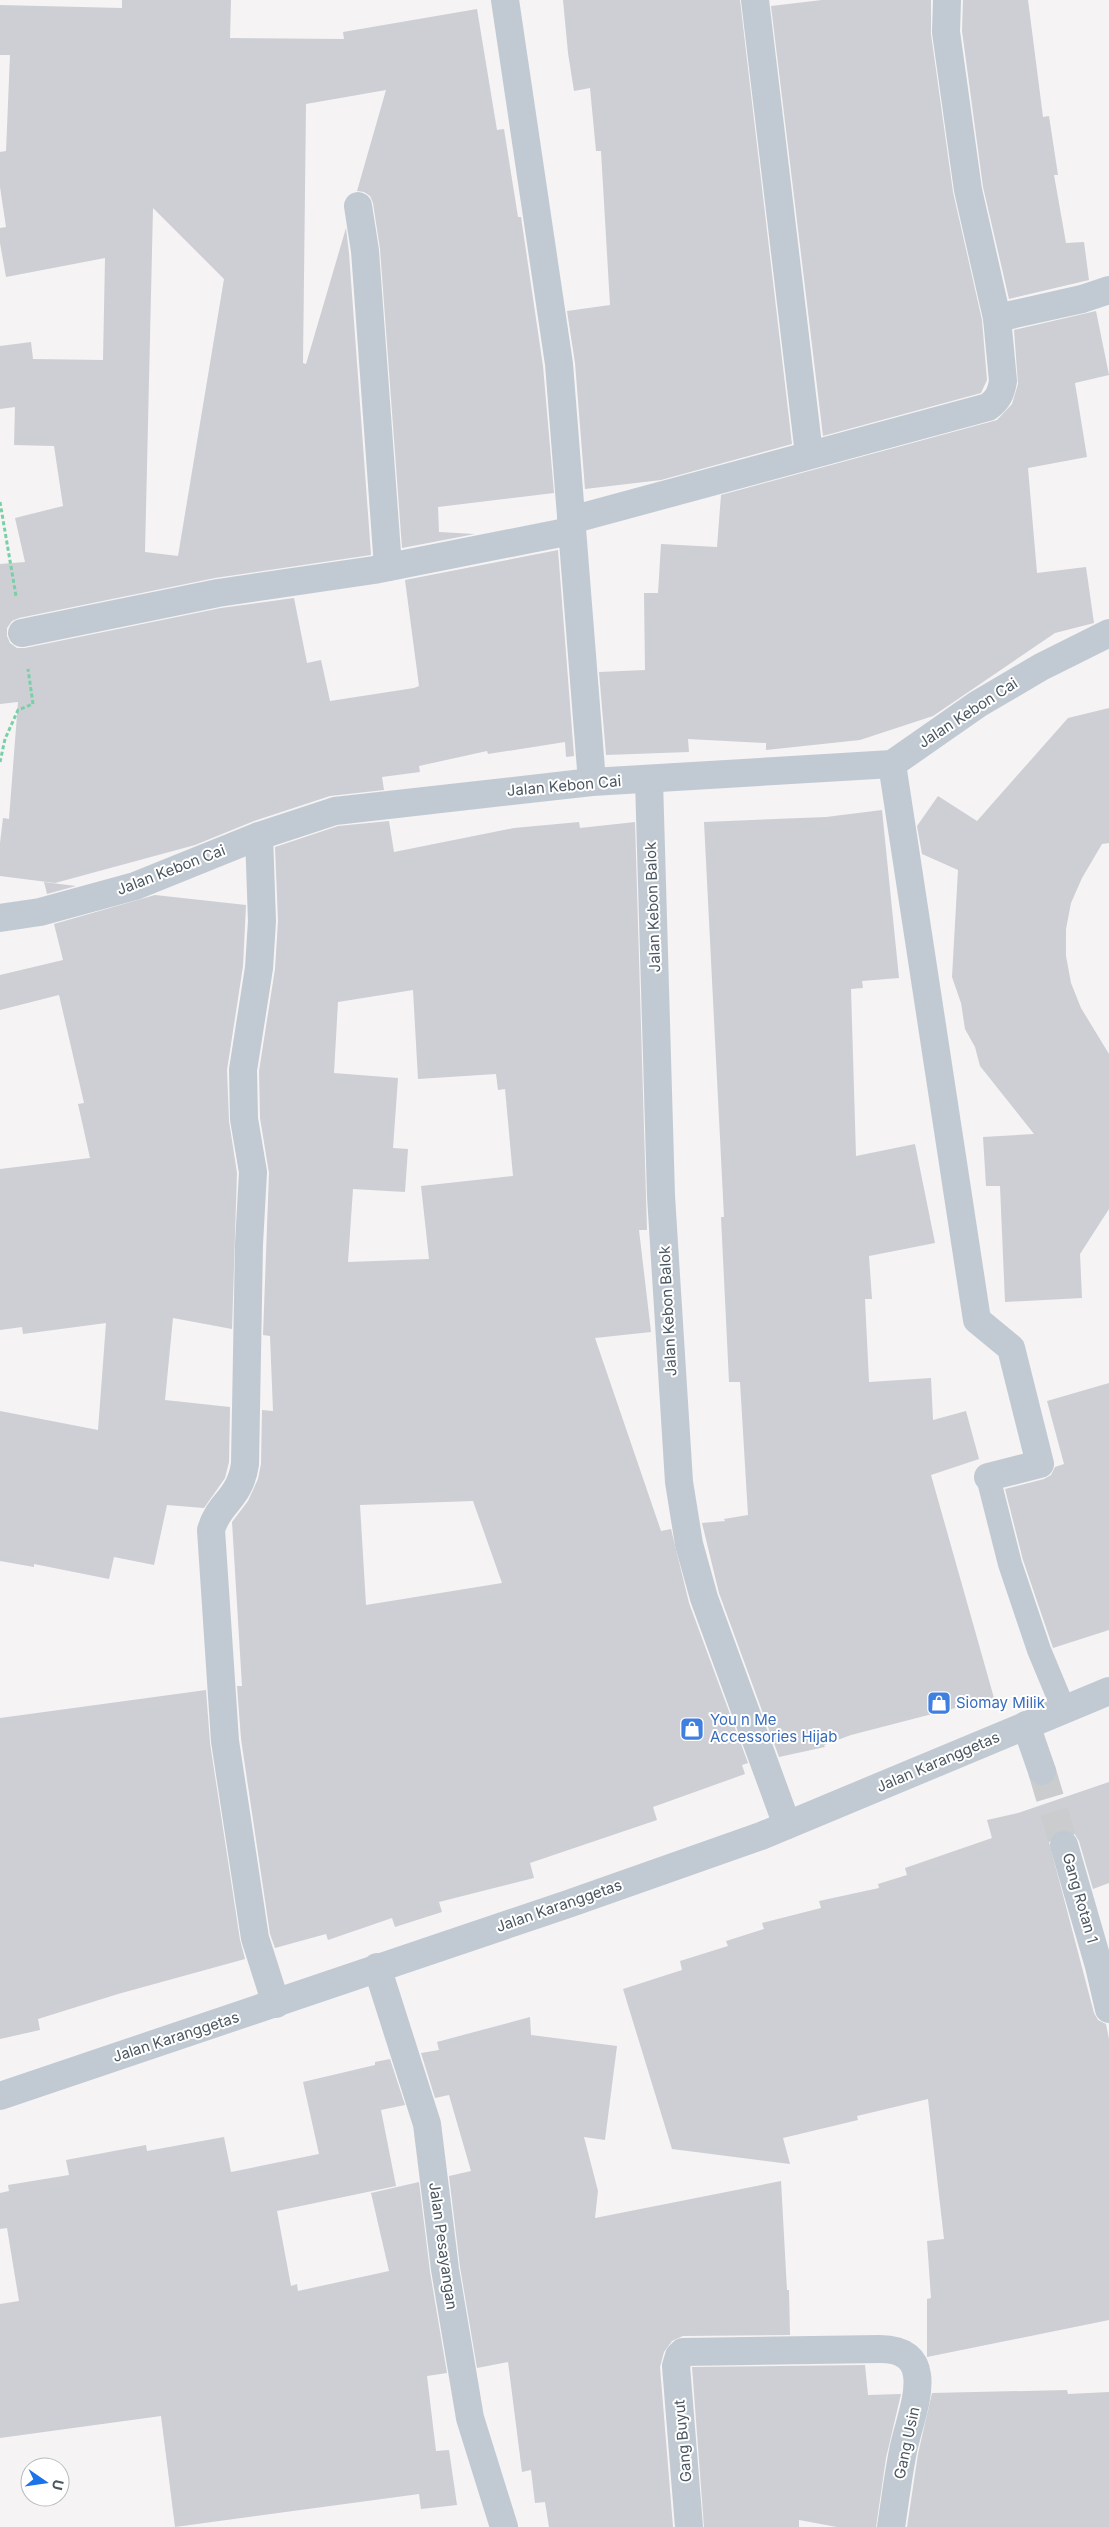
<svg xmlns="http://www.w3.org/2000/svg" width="1109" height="2527" viewBox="0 0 1109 2527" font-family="Inter,sans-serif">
  <rect width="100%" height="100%" fill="#f5f3f3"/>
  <g fill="#cdcfd5" fill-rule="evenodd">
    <path d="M122,0H231L230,38L344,39L343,32L477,9L497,130L504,129L518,217H521L543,366L554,493L438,507L439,532L475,534L402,548L380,249L373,203L370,196L364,192L357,191L386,90L306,104L303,363L306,364L346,228L349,253L371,555L215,578L19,618L12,621L7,628V636L10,643L17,648H25L221,608L294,598L307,663L321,660L330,701L414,688L419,686L405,580L558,550L574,756L566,757L565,742L488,754L487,751L419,766L420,772L382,777L384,790L330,796L254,821L195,845L55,883L0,876V843L3,818L9,819L18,702L0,704V564L25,562L15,518L63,506L54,446L14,445L15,407L0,409V346L31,342L33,359L103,360L105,258L6,277L0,243V228L6,227L0,187V152L6,151L10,55H0V5L122,8ZM153,208L224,279L178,556L145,552Z"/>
    <path d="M563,0H740L792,444L661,480L585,489L575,363L567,311L610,305L601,151H596L590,88L574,91L568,53Z"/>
    <path d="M822,0H931V34L953,192L982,320L987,380L981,393L823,436L771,6Z"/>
    <path d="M963,0H1028L1043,117L1049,116L1058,175H1054L1066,243L1084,242L1089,280L1009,299L983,187L962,31Z"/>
    <path d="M1096,311L1109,375L1075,383L1087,457L1028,468L1037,573L1086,567L1094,623L1055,633L933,716L860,740L766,750V743L688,739L689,752L606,755L599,672L645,670L644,593H658L661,544L717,547L721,495L997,420L1012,404L1018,384L1014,330Z"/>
    <path d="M1109,708V843L1102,844L1082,878L1071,903L1066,929V956L1071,983L1081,1008L1109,1054V1209L1080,1254L1082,1298L1005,1302L1000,1186H986L983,1137L1034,1134L980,1066L975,1047L965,1029L961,1003L952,977L958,870L922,854L917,826L938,796L977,821L1068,718Z"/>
    <path d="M882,810L899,978L862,981L863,988L851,989L856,1156L915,1144L935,1243L869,1256L872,1299H865L869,1382L931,1378L933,1420L966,1411L979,1459L931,1475L994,1698L851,1735L824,1745L825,1747L779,1757L719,1593L702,1523L725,1521L724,1519L748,1515L740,1382H729L721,1217H724L704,822L826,817Z"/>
    <path d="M389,821L394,852L514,828L579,822L580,828L635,822L647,1230H639L651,1332L595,1338L661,1531L671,1529L689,1603L748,1763L742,1765L745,1774L653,1807L657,1820L530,1863L534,1878L439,1902L442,1912L395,1927L392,1918L328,1940L326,1934L275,1948L270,1934L241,1739L237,1686H242L232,1522L248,1501L258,1479L261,1464L262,1410L273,1411L270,1336L263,1335L269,1173L260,1118L259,1071L275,969L278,921L275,847L338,826ZM413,990L418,1079L496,1074L498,1090L505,1089L513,1176L421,1186L429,1259L348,1262L353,1189L405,1192L408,1149L393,1148L398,1078L334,1073L338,1002ZM473,1501L502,1583L366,1605L360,1505Z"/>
    <path d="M44,882L76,886L47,894Z"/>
    <path d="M155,895L246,905L243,966L227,1070L229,1121L237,1173L232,1329L173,1318L165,1400L230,1407L229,1462L225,1478L204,1508L167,1505L154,1565L114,1557L109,1579L34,1564V1567L0,1561V1411L98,1430L106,1323L23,1334L22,1327L0,1330V1169L90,1158L78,1104L84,1103L59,995L0,1010V975L63,960L54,924Z"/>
    <path d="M1109,1383V1630L1053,1648L1023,1560L1005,1489L1044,1479L1051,1475L1055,1467L1064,1464L1047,1401Z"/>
    <path d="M206,1690L210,1743L240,1940L245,1959L118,1994L38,2019L40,2030L0,2039V1718Z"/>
    <path d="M1109,1782V1883L1093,1889L1079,1841L1074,1833L1067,1830H1059L1052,1835L1049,1842L1094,2013L1098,2020L1106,2024L1109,2039V2320L927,2357V2299L931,2298L927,2241L944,2239L928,2099L857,2116L858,2120L783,2138L790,2164L672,2149L623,1989L682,1970L680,1961L728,1946L726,1941L764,1929L762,1923L821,1908L819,1901L879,1888L878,1884L907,1875L905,1868L992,1838L987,1820L1018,1813Z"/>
    <path d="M530,2017L531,2035L617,2046L605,2140L584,2137L598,2191L595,2218L781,2181L787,2290H789L790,2335L683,2336L672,2341L664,2352L660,2367L673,2527H549L545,2502L535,2503L531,2470L522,2472L508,2362L477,2368L460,2267L449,2176L471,2171L449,2095L435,2098L421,2053L439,2050L437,2042Z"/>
    <path d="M390,2059L405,2105L381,2110L396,2186L277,2211L291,2286L297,2284L298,2291L389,2271L371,2193L419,2182L430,2272L447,2373L427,2376L436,2451L449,2450L457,2505L421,2509L419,2494L175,2527L161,2416L0,2438V2304L19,2301L7,2228L0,2229V2193L9,2191L8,2185L69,2175L66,2160L146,2145L147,2151L224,2137L231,2172L319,2154L303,2082L375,2065V2062Z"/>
    <path d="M865,2365L868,2395L901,2394L886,2458L876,2527H837L799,2520V2527H704L692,2367Z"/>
    <path d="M1067,2390L1068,2394L1109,2392V2527H907L918,2454L932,2393Z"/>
  </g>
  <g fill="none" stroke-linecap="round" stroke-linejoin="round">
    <path stroke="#caccce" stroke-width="28" stroke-dasharray="28 14" stroke-linecap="butt" d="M1042,1771L1064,1845"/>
    <g stroke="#7ad0a6" stroke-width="3" stroke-dasharray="4 2.5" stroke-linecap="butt">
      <path d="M0,502L16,596"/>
      <path d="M0,762L5,739L18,710L33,704L28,669"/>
    </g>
    <path stroke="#c1cad2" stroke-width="24" d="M988,1477L1010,1564L1039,1650L1064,1710"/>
    <g stroke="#c1cad2" stroke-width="28">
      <path d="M505,0L559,364L592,782"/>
      <path d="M755,0L809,454"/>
      <path d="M358,206L365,251L388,567"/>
      <path d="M997,318L1082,299L1109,290"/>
      <path d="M571,520L988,407C998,400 1001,393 1003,381L997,318L968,190L946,32L947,0"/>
      <path d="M22,633L218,593L374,570L571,531"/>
      <path d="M892,764L977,1320L1011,1348L1040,1464L988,1477"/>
      <path d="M649,780L661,1196L679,1482L689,1544L704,1598L787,1825"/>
      <path d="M259,836L262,921L259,968L243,1070L244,1119L253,1172L249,1244L245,1464C240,1499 219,1502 211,1530L225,1741L255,1938L276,2004"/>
      <path d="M0,918L40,912L135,886L259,836L335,811L592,782L892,764L978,704L1041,667L1109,633"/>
      <path d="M1026,1725L1042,1771"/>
      <path d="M1064,1845L1099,1966L1109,2009"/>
      <path d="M377,1967L427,2124L445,2269L470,2418L504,2527"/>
      <path d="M689,2527L676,2366L679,2356L683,2352L880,2349C943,2349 909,2417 903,2451C898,2476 895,2502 891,2527"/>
    </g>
    <path stroke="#c1cad2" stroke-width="28" d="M0,2096L568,1904L761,1836L1109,1691"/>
  </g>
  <defs>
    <g id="shop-square" transform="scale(1.25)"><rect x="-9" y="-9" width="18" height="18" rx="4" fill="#3f7fe0" stroke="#fff"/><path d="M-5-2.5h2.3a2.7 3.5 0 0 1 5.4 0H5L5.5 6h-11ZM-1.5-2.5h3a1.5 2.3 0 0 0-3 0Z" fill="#fff"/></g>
  </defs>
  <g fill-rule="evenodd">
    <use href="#shop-square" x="939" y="1703"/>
    <use href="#shop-square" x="692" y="1729"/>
  </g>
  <g text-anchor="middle" stroke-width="4" stroke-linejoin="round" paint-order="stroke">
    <g font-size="15" fill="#4a5661" stroke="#fff">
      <text transform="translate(968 713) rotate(-33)" y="5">Jalan Kebon Cai</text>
      <text transform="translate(564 786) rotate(-5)" y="5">Jalan Kebon Cai</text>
      <text transform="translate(171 870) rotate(-21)" y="5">Jalan Kebon Cai</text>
      <text transform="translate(653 907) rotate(-92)" y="5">Jalan Kebon Balok</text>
      <text transform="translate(668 1311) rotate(-93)" y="5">Jalan Kebon Balok</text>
      <text transform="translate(938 1762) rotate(-23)" y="5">Jalan Karanggetas</text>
      <text transform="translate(1080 1898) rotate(74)" y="5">Gang Rotan 1</text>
      <text transform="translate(559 1906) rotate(-19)" y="5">Jalan Karanggetas</text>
      <text transform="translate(176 2037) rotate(-18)" y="5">Jalan Karanggetas</text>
      <text transform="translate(443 2246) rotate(82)" y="5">Jalan Pesayangan</text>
      <text transform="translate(683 2441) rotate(-95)" y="5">Gang Buyut</text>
      <text transform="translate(907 2443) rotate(-78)" y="5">Gang Usin</text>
    </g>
    <g font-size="15" fill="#366cbe" stroke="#fff" text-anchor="start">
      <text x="956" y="1708">Siomay Milik</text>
      <text x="710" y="1725">You n Me<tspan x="710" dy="17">Accessories Hijab</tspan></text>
    </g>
  </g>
  <g transform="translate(45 2482) rotate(103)"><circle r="24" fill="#ffffff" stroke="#b7bbc0"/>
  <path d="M0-4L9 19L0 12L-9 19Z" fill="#1a73e8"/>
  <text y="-8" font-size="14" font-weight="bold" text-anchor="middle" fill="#4a5661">U</text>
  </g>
</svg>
